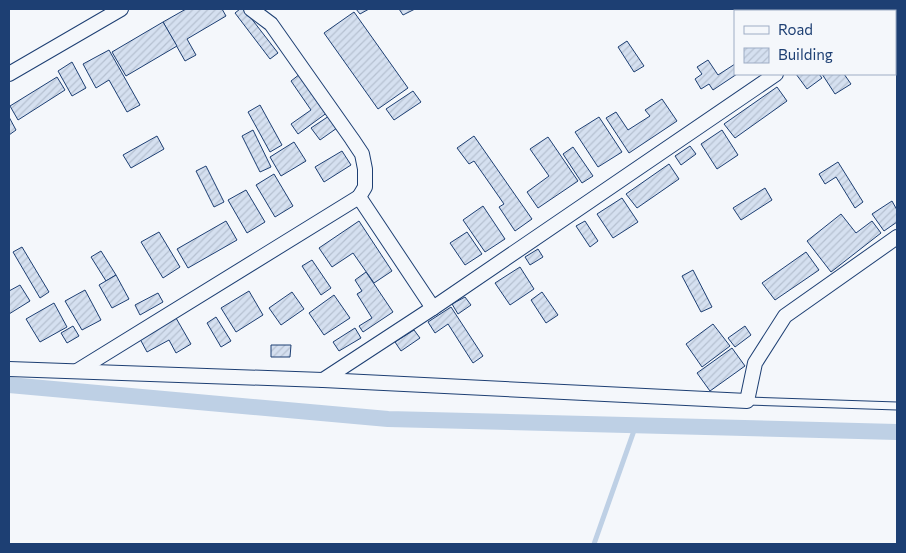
<svg xmlns="http://www.w3.org/2000/svg" width="906" height="553" viewBox="0 0 906 553" font-family="Commissioner,sans-serif">
  <defs>
    <pattern id="building-hatch" width="6" height="6" patternUnits="userSpaceOnUse" patternTransform="scale(1.25)"><rect width="6" height="6" fill="#d5e0f0"/><path d="M-1 1l2-2M0 6l6-6M5 7l2-2" fill="none" stroke="#b6c1d1"/></pattern>
  </defs>
  <rect width="100%" height="100%" fill="#f4f7fb"/>
  <g fill="none" stroke-linecap="round" stroke-linejoin="round">
    <path stroke="#bed0e5" stroke-width="5" d="M594,544L636,425"/>
    <path stroke="#bed0e5" stroke-width="16" d="M9,385L388,419L897,432"/>
  </g>
  <g fill="url(#building-hatch)" stroke="#1d3f73">
    <path d="M186,9H222L226,16L187,39L196,55L185,61L163,22Z"/>
    <path d="M240,9H244L278,53L270,59L235,13Z"/>
    <path d="M356,9H369L360,14Z"/>
    <path d="M399,9H415L403,15Z"/>
    <path d="M752,9H773L775,11H753Z"/>
    <path d="M354,12L408,88L378,109L324,33Z"/>
    <path d="M163,22L177,46L126,76L112,52Z"/>
    <path d="M627,41L644,66L634,72L618,47Z"/>
    <path d="M109,50L140,105L127,112L109,80L96,88L83,64Z"/>
    <path d="M708,60L718,75L735,64V74H737L713,90L709,84L701,89L695,79L702,74L697,67Z"/>
    <path d="M72,62L86,88L72,96L58,71Z"/>
    <path d="M300,74L328,112L298,134L291,124L311,110L291,81Z"/>
    <path d="M796,74H819L822,78L807,89Z"/>
    <path d="M822,74H844L851,84L835,94Z"/>
    <path d="M57,77L65,90L18,120L10,106Z"/>
    <path d="M777,87L787,101L735,138L724,124Z"/>
    <path d="M413,91L421,102L394,120L386,109Z"/>
    <path d="M662,99L677,121L629,153L606,118L616,112L628,130L650,116L645,110Z"/>
    <path d="M260,105L282,145L270,152L248,112Z"/>
    <path d="M329,116L337,128L320,140L311,128Z"/>
    <path d="M9,117L16,130L9,135Z"/>
    <path d="M599,117L622,152L598,167L575,132Z"/>
    <path d="M253,130L271,167L260,172L242,136Z"/>
    <path d="M722,130L738,155L717,169L701,144Z"/>
    <path d="M157,136L164,149L131,168L123,155Z"/>
    <path d="M474,136L532,219L515,231L499,207L504,204L474,161L469,164L457,148Z"/>
    <path d="M548,137L578,181L538,208L527,192L549,176L530,149Z"/>
    <path d="M294,142L306,161L281,176L270,157Z"/>
    <path d="M690,146L696,154L681,165L675,156Z"/>
    <path d="M573,147L593,176L582,183L563,154Z"/>
    <path d="M342,151L351,165L324,182L315,167Z"/>
    <path d="M838,162L863,202L855,208L836,177L825,184L819,174Z"/>
    <path d="M669,164L679,179L637,208L626,194Z"/>
    <path d="M206,166L224,202L214,207L196,171Z"/>
    <path d="M274,174L293,206L275,217L256,185Z"/>
    <path d="M765,188L772,200L741,220L733,208Z"/>
    <path d="M246,190L265,222L247,233L228,200Z"/>
    <path d="M622,198L638,222L613,238L597,214Z"/>
    <path d="M892,201L897,210V222L884,231L872,214Z"/>
    <path d="M483,206L505,239L485,252L463,220Z"/>
    <path d="M841,214L856,233L872,221L881,233L831,272L807,241Z"/>
    <path d="M226,221L237,240L188,268L177,249Z"/>
    <path d="M359,221L392,271L374,283L353,253L332,267L319,248Z"/>
    <path d="M585,221L598,241L590,247L576,226Z"/>
    <path d="M159,232L180,267L163,278L141,242Z"/>
    <path d="M467,232L482,254L465,265L450,243Z"/>
    <path d="M22,247L49,292L40,298L13,252Z"/>
    <path d="M538,249L543,257L530,265L525,257Z"/>
    <path d="M101,251L116,275L106,281L91,257Z"/>
    <path d="M806,252L819,270L775,300L762,283Z"/>
    <path d="M312,260L331,288L321,295L302,266Z"/>
    <path d="M520,267L534,289L510,305L495,283Z"/>
    <path d="M693,270L712,307L701,312L682,276Z"/>
    <path d="M366,272L393,312L363,332L359,326L372,318L357,294L362,291L355,280Z"/>
    <path d="M116,275L129,299L112,308L99,285Z"/>
    <path d="M20,285L30,301L9,314V291Z"/>
    <path d="M85,290L101,320L82,330L65,301Z"/>
    <path d="M249,291L263,315L236,332L221,308Z"/>
    <path d="M292,292L304,309L281,325L269,308Z"/>
    <path d="M542,292L558,315L546,323L531,300Z"/>
    <path d="M158,293L163,302L140,315L135,305Z"/>
    <path d="M334,295L350,318L324,335L309,313Z"/>
    <path d="M465,297L471,305L458,314L452,304Z"/>
    <path d="M54,303L67,327L40,342L26,319Z"/>
    <path d="M451,307L483,356L473,363L448,324L435,333L428,322Z"/>
    <path d="M216,317L231,341L221,347L207,323Z"/>
    <path d="M176,318L191,344L176,353L169,340L147,352L140,339Z"/>
    <path d="M713,324L730,346L702,367L686,344Z"/>
    <path d="M73,326L79,336L67,343L61,333Z"/>
    <path d="M745,326L751,335L735,347L728,338Z"/>
    <path d="M355,328L361,338L339,351L333,342Z"/>
    <path d="M414,330L420,338L401,351L395,342Z"/>
    <path d="M271,345H291L290,357H271Z"/>
    <path d="M732,348L745,366L710,391L697,373Z"/>
  </g>
  <g fill="none" stroke-linecap="round" stroke-linejoin="round">
    <g stroke="#1d3f73" stroke-width="9">
      <path id="service" d="M747,401L897,406"/>
    </g>
    <g stroke="#1d3f73" stroke-width="16">
      <g id="minor">
        <path d="M251,9L271,24L352,139L362,154L365,169V187L359,197L433,308"/>
        <path d="M868,11L872,9"/>
        <path d="M9,74L121,9"/>
        <path d="M9,369L323,380L747,401L755,363L785,316L897,237"/>
        <path d="M77,371L359,197"/>
        <path d="M323,380L433,308L776,74"/>
      </g>
    </g>
    <use href="#service" stroke="#f4f7fb" stroke-width="7"/>
    <use href="#minor" stroke="#f4f7fb" stroke-width="14"/>
  </g>
  <rect width="906" height="553" fill="none" stroke="#1d3f73" stroke-width="20"/>
  <rect x="734" y="10" width="162" height="65" fill="#f4f7fb" stroke="#9eadc5"/>
  <rect x="744" y="26" width="25" height="8" fill="#f4f7fb" stroke="#9eadc5"/>
  <text x="778" y="35" font-size="15" fill="#1d3f73">Road</text>
  <rect x="744" y="48" width="25" height="15" fill="url(#building-hatch)" stroke="#9eadc5"/>
  <text x="778" y="60" font-size="15" fill="#1d3f73">Building</text>
</svg>
